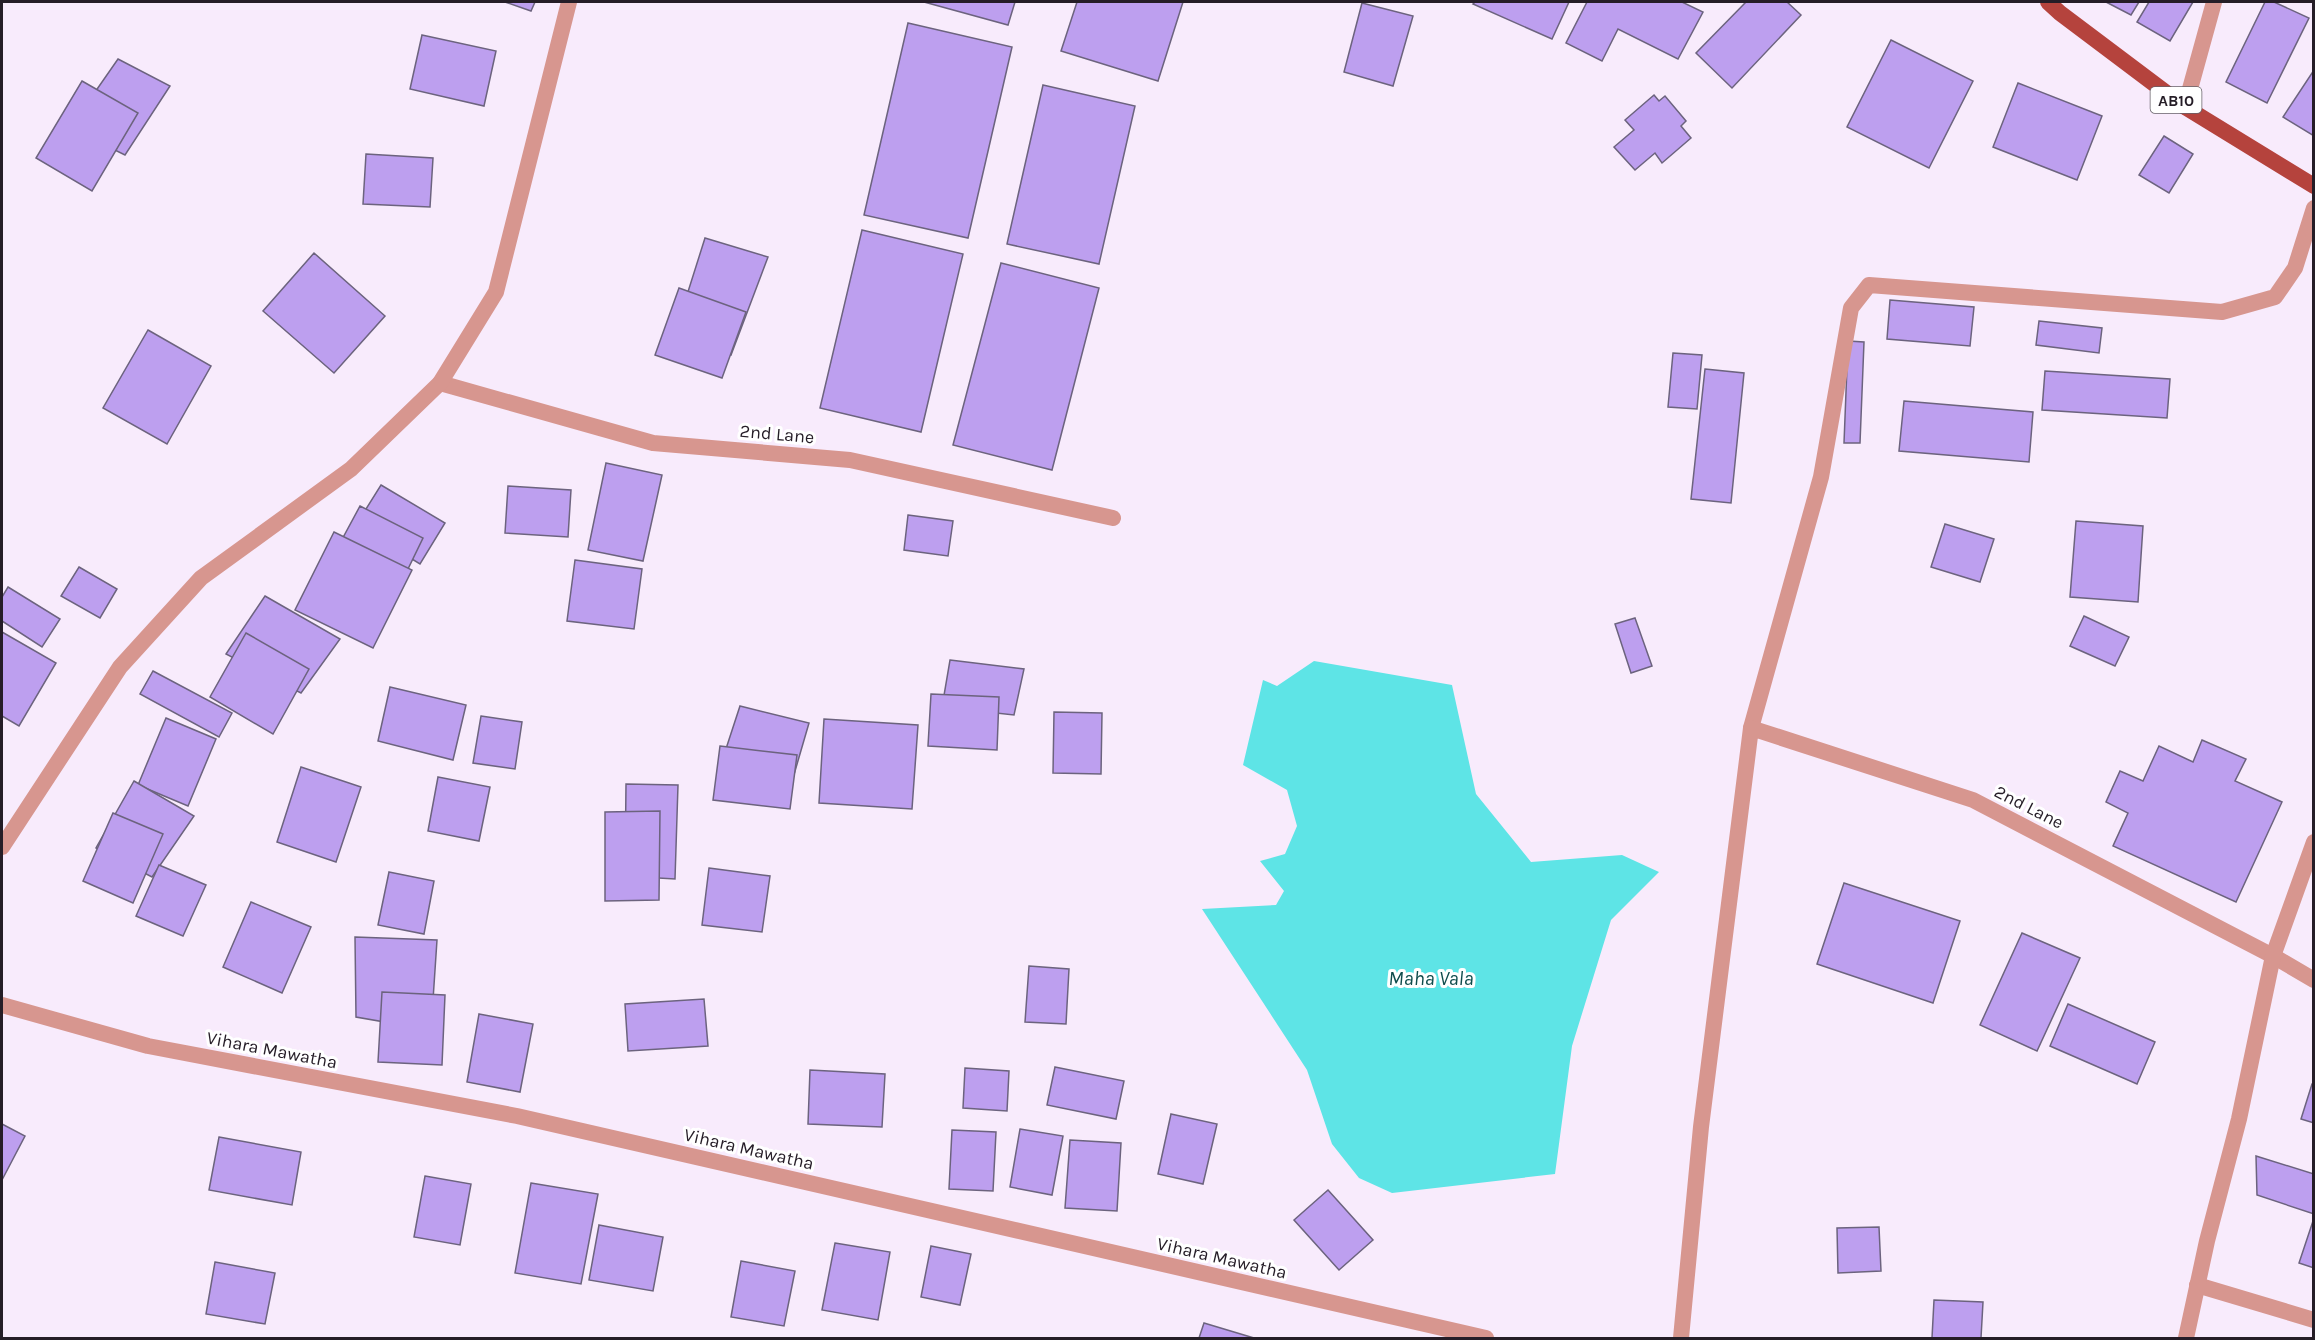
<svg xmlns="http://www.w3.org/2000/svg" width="2315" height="1340" viewBox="0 0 2315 1340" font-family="Karla,sans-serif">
  <rect width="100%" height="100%" fill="#f8ebfc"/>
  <path fill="#5ee4e6" d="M1314,661L1452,685L1476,794L1531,862L1622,855L1659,872L1611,920L1572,1046L1555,1174L1392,1193L1359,1178L1332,1144L1307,1070L1202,909L1276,905L1284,891L1260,861L1285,854L1297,826L1287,790L1243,765L1263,680L1277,686Z"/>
  <g fill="#bd9fef" stroke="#6c637e" stroke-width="1.5">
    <path d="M505,2H535L531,11Z"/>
    <path d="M924,2H1015L1008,25Z"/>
    <path d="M1077,2H1183L1158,81L1061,51Z"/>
    <path d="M1475,2H1569L1552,39L1473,4Z"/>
    <path d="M1587,2H1682L1703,12L1678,59L1618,29L1602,61L1566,43Z"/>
    <path d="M1746,2H1787L1801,15L1732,88L1696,53Z"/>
    <path d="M2106,2H2139L2131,15Z"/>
    <path d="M2149,2H2193L2170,41L2137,22Z"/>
    <path d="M2265,2H2274L2309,18L2267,103L2226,82Z"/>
    <path d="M1362,3L1413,16L1393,86L1344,72Z"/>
    <path d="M908,23L1012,47L968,238L864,215Z"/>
    <path d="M422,35L496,51L484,106L410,89Z"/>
    <path d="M1891,40L1973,81L1929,168L1847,127Z"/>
    <path d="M118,59L170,86L125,155L70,128Z"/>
    <path d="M2314,70V136L2283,117Z"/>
    <path d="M82,81L138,113L92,191L36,158Z"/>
    <path d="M2018,83L2102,116L2077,180L1993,147Z"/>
    <path d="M1043,85L1135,106L1099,264L1007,244Z"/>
    <path d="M1654,95L1659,101L1665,96L1686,121L1681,126L1691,138L1662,163L1655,153L1635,170L1614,147L1634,130L1625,120Z"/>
    <path d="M2164,136L2193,154L2169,193L2139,175Z"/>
    <path d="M366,154L433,158L430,207L363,204Z"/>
    <path d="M862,230L963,254L921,432L820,408Z"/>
    <path d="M705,238L768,257L731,355L674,336Z"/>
    <path d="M314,253L385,316L334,373L263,311Z"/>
    <path d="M1001,263L1099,288L1052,470L953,445Z"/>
    <path d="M679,288L746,312L722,378L655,355Z"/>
    <path d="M1890,300L1974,307L1970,346L1887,339Z"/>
    <path d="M2039,321L2102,328L2099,353L2036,345Z"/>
    <path d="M148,330L211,366L167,444L103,408Z"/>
    <path d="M1848,341L1864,342L1860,443H1844Z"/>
    <path d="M1673,353L1702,355L1697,409L1668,407Z"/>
    <path d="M1705,369L1744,373L1731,503L1691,499Z"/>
    <path d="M2045,371L2170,379L2167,418L2042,410Z"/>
    <path d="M1904,401L2033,412L2029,462L1899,451Z"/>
    <path d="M606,463L662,475L643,561L588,550Z"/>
    <path d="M381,485L445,523L420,564L356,525Z"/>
    <path d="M508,486L571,490L568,537L505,533Z"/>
    <path d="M360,506L423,538L390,606L325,571Z"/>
    <path d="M908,515L953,521L948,556L904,550Z"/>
    <path d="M2076,521L2143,526L2138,602L2070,597Z"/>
    <path d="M1945,524L1994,539L1980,582L1931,567Z"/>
    <path d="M334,532L412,570L373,648L295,610Z"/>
    <path d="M575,560L642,569L634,629L567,621Z"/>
    <path d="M79,567L117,589L100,618L61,596Z"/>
    <path d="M8,587L60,619L42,647L2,621V597Z"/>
    <path d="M265,596L340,639L301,693L226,654Z"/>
    <path d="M2084,616L2129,637L2115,666L2070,646Z"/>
    <path d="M1635,618L1652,666L1631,673L1615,624Z"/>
    <path d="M2,632L56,663L19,726L2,716Z"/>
    <path d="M246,633L309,669L273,734L210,697Z"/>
    <path d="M950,660L1024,669L1014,715L942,707Z"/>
    <path d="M153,671L232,713L219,737L140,694Z"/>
    <path d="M390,687L466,705L453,760L378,741Z"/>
    <path d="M931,694L999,697L997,750L928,746Z"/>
    <path d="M740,706L809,723L793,778L722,761Z"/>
    <path d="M1054,712L1102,713L1101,774L1053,773Z"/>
    <path d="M481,716L522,722L515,769L473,763Z"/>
    <path d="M166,718L216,739L188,806L138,785Z"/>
    <path d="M824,719L918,725L912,809L819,803Z"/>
    <path d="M2202,740L2246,759L2235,781L2282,802L2236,902L2113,846L2128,813L2106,802L2120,771L2143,781L2159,746L2193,762Z"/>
    <path d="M720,746L797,755L790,809L713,800Z"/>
    <path d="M301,767L361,787L336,862L277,842Z"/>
    <path d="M438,777L490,787L479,841L428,831Z"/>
    <path d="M134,781L194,816L152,877L96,848Z"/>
    <path d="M626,784L678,785L675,879L625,876Z"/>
    <path d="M660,811L659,900L605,901V812Z"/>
    <path d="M113,813L163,834L133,903L83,881Z"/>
    <path d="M159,865L206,885L183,936L136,916Z"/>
    <path d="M709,868L770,876L762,932L702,925Z"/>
    <path d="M389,872L434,881L424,934L378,925Z"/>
    <path d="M1844,883L1960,921L1933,1003L1817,964Z"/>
    <path d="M251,902L311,927L282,993L223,967Z"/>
    <path d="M2022,933L2080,958L2037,1051L1980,1025Z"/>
    <path d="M355,937L437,940L431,1030L356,1017Z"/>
    <path d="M1029,966L1069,969L1066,1024L1025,1022Z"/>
    <path d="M382,992L445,995L442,1065L378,1062Z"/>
    <path d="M704,999L708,1046L628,1051L625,1004Z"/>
    <path d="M2068,1004L2155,1042L2137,1084L2050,1046Z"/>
    <path d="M479,1014L533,1024L520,1092L467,1082Z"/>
    <path d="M1055,1067L1124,1081L1116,1119L1047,1105Z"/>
    <path d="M965,1068L1009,1071L1007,1111L963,1108Z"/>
    <path d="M810,1070L885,1074L882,1127L808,1124Z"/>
    <path d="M2312,1084H2314V1123L2301,1119Z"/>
    <path d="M1171,1114L1217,1124L1203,1184L1158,1174Z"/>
    <path d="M2,1124L25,1136L2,1180Z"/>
    <path d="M1020,1129L1063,1136L1052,1195L1010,1187Z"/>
    <path d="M952,1130L996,1132L993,1191L949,1189Z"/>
    <path d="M219,1137L301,1152L292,1205L209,1190Z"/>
    <path d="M1070,1140L1121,1143L1117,1211L1065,1208Z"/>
    <path d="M2256,1156L2314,1174V1214L2257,1195Z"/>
    <path d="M425,1176L471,1184L460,1245L414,1237Z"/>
    <path d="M531,1183L598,1194L581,1284L515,1273Z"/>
    <path d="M1328,1190L1373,1240L1339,1270L1294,1220Z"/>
    <path d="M2314,1218V1268L2299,1263Z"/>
    <path d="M599,1225L663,1237L653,1291L589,1280Z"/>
    <path d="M1879,1227L1881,1271L1838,1273L1837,1228Z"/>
    <path d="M835,1243L890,1252L878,1320L822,1310Z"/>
    <path d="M931,1246L971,1254L960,1305L921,1297Z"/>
    <path d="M741,1261L795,1271L784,1326L731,1317Z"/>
    <path d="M215,1262L275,1273L265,1324L206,1314Z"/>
    <path d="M1934,1300L1983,1302L1981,1338H1932Z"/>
    <path d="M1204,1323L1254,1338H1199Z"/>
  </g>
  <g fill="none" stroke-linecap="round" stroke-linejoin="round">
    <g stroke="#d7968f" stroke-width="16">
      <path d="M1751,728L1821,477L1851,308L1869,285L2222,312L2275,297L2295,268L2314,208"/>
      <path d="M2273,956L2314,980"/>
    </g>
    <g stroke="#d7968f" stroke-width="16">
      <path d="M2185,107L2214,2"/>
      <path d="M440,383L653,443L850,460L1113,518"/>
      <path d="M2,847L120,667L201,578L351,469L440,383L496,292L569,2"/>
      <path d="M2,1005L148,1046L517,1116L1486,1338"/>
      <path d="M2197,1285L2314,1320"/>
      <path d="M1681,1338L1701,1127L1751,728L1973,800L2273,956"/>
    </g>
    <path stroke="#d7968f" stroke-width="16" d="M2186,1338L2207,1241L2239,1119L2273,956L2314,842"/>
    <path stroke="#b5433d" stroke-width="16" d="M2048,2L2060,13L2185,107L2314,186"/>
  </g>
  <g text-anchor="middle" stroke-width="6" stroke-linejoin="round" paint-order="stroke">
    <rect fill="#fff" stroke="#666168" stroke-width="1.5" x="2150.5" y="87" width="51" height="26" rx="4.5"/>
    <g font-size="16" font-weight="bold" fill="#251d27">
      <text x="2176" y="106">AB10</text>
    </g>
    <g font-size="18" fill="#251d27" stroke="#fff">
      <text transform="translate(777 434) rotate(5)" y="6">2nd Lane</text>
      <text transform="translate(2029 807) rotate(27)" y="6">2nd Lane</text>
      <text transform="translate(272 1050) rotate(11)" y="6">Vihara Mawatha</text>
      <text transform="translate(749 1149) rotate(13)" y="6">Vihara Mawatha</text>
      <text transform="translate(1222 1258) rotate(13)" y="6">Vihara Mawatha</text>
    </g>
    <g font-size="20" font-style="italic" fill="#0f4c4c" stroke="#fff">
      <text x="1431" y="985">Maha Vala</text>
    </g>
  </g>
  <rect width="2315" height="1340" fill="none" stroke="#251d27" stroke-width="6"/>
</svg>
